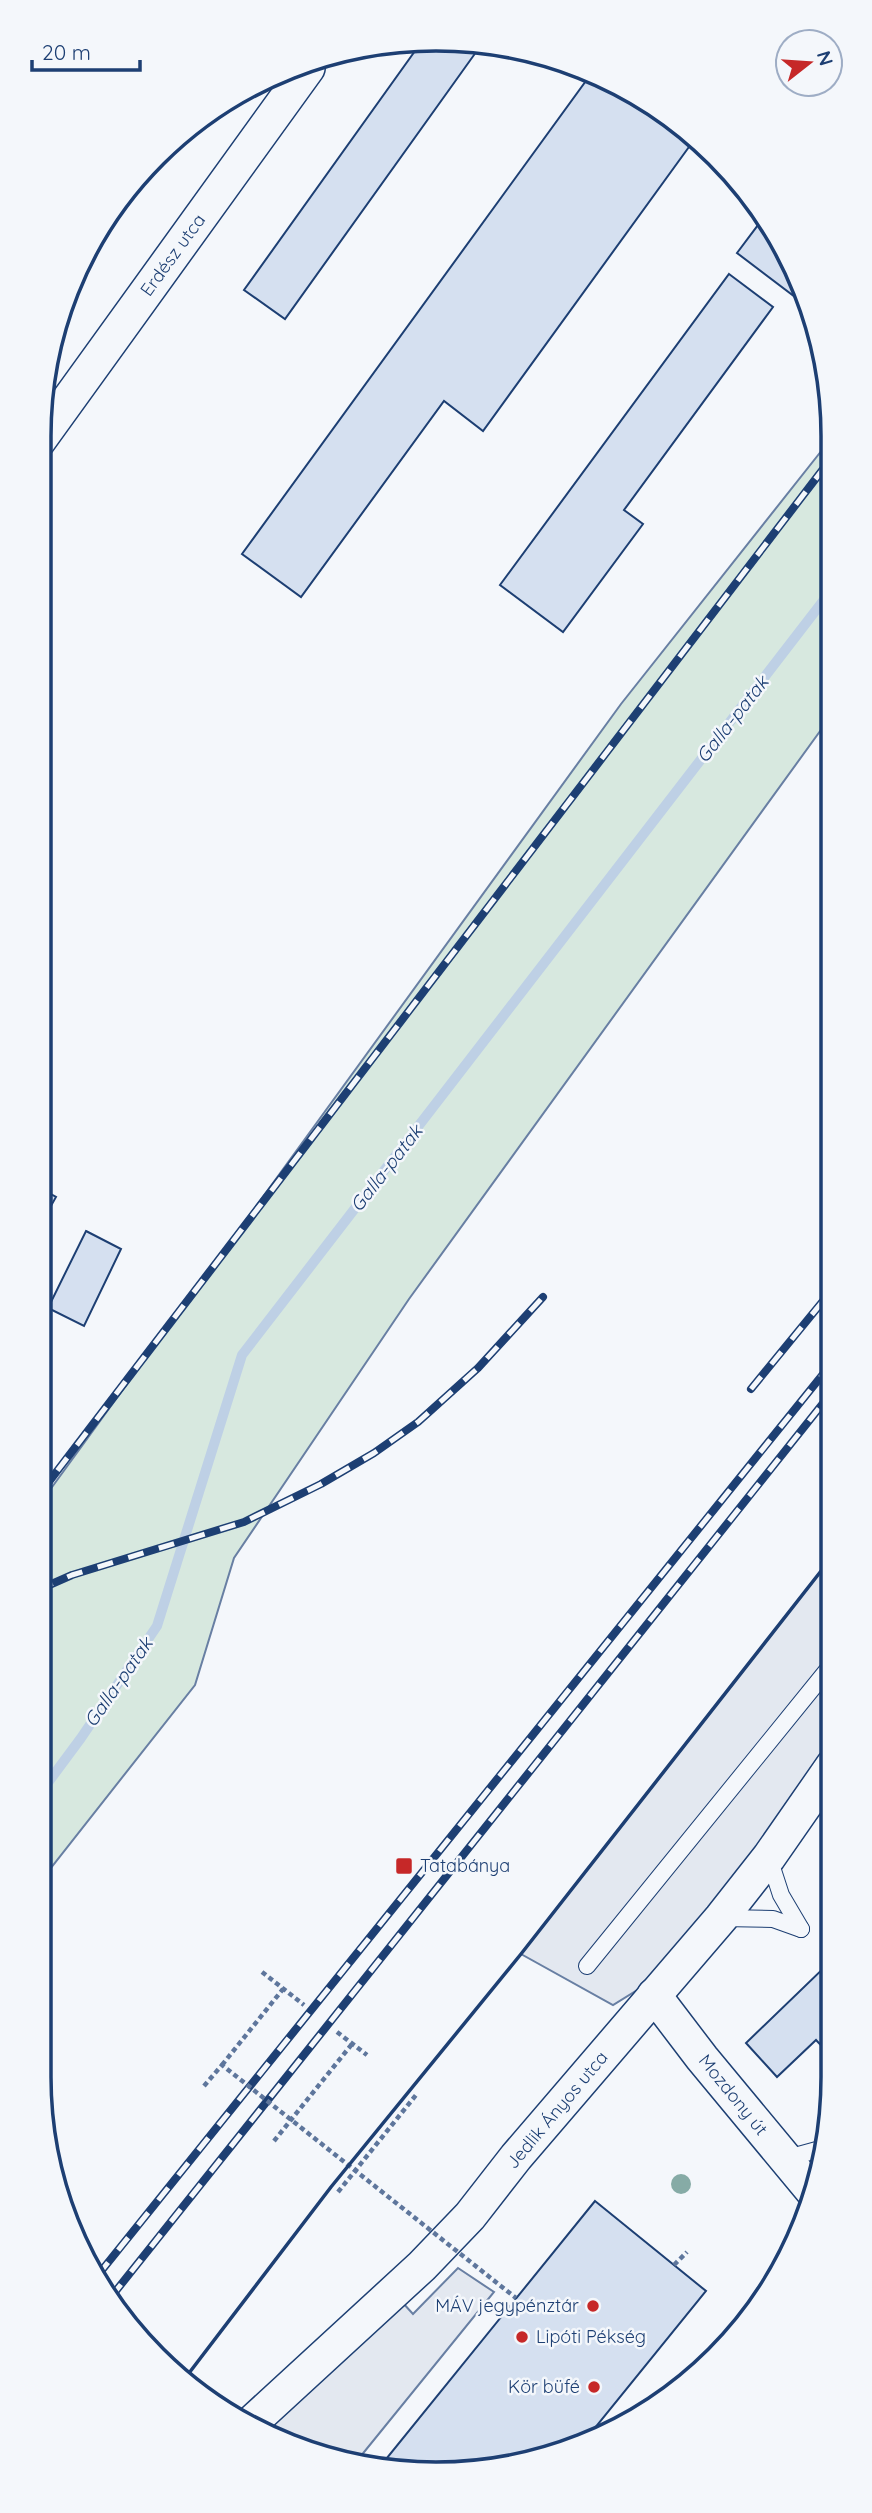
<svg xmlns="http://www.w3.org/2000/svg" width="872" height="2513" viewBox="0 0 872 2513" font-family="Quicksand,sans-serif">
  <rect width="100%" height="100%" fill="#f4f7fb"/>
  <path fill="#d7e8df" stroke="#687fa3" stroke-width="2" d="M830,440L831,716L409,1299L234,1558L195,1685L39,1883V1505L621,704Z"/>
  <g fill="#e3e8f0" stroke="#687fa3" stroke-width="2">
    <path d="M832,1557L833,1778L684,1961L613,2005L521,1954Z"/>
    <path d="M458,2268L494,2292L356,2462L260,2433L402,2302L413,2314Z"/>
  </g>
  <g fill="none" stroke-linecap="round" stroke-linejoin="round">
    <path stroke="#bed0e5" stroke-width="10" d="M38,1796L81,1738L157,1626L242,1355L830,592"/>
  </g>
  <g fill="#d5e0f0" stroke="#1d3f73" stroke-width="2">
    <path d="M420,44L479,48L285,319L244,290Z"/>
    <path d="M591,74L635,92L694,140L483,431L444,401L301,597L242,554Z"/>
    <path d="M764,217L793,261L805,300L803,303L737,253Z"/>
    <path d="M729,274L773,307L624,510L643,524L563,632L500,585Z"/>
    <path d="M38,1187L56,1197L38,1229Z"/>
    <path d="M86,1231L121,1249L84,1326L48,1308Z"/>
    <path d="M833,1959V2058L816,2040L777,2077L746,2043Z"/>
    <path d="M595,2201L706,2291L586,2439L538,2461L385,2471L378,2469Z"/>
  </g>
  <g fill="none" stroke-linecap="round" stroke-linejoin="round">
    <g stroke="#1d3f73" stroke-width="18">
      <g id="service">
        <path d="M769,1858L781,1895L801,1929"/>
        <path d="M722,1918L773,1919L801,1929"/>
        <path d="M587,1966L833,1663"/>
        <path d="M784,2159L824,2148"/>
        <path d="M819,2181L822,2150"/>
      </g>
    </g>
    <g stroke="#1d3f73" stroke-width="36">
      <g id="minor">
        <path d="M38,442L308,68"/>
        <path d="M654,1995L702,2058L814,2193"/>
        <path d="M249,2425L422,2266L470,2216L516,2157L721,1918L769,1857L833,1765"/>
      </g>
    </g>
    <g stroke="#5e769c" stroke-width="4.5" stroke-dasharray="5 3.5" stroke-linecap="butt">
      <path d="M262,1972L304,2005"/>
      <path d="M337,2032L367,2055"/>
      <path d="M222,2065L283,1989"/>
      <path d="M274,2141L352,2044"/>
      <path d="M338,2192L416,2095"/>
      <path d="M674,2265L687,2252"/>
    </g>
    <use href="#service" stroke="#f4f7fb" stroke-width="16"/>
    <use href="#minor" stroke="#f4f7fb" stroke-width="33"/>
    <g stroke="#1d3f73" stroke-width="8">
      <g id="rail">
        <path d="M751,1389L832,1290"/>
        <path d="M38,1496L830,460"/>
        <path d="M38,1590L72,1575L244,1522L321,1484L374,1453L418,1422L478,1368L543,1297"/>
        <path d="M98,2275L832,1363"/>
        <path d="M111,2297L832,1392"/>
      </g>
    </g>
    <use href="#rail" stroke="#f4f7fb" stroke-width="5" stroke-dasharray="16" stroke-linecap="butt"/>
    <path stroke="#5e769c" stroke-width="4.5" stroke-dasharray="5 3.5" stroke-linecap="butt" d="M204,2086L222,2065L516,2298"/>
    <path stroke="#1d3f73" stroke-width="3.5" d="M186,2377L331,2187L521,1954L832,1557"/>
  </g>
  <circle fill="#86aba6" cx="681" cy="2184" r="10"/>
  <g fill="#c62828" stroke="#f4f7fb" stroke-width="2.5">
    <rect x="395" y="1857" width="18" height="18" rx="3.5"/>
    <circle cx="593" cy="2306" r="7"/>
    <circle cx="522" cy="2337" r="7"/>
    <circle cx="594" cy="2387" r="7"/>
  </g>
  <g text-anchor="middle" stroke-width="5" stroke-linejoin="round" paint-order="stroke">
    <g font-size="18" fill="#1d3f73" stroke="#f4f7fb">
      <text transform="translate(173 255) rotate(-54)" y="6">Erdész utca</text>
      <text transform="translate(733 2095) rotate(51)" y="6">Mozdony út</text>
      <text transform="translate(557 2110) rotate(-50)" y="6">Jedlik Ányos utca</text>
    </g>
    <g font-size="18" fill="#1d3f73" stroke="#f4f7fb" text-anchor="start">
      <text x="420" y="1872">Tatabánya</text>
      <text x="579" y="2312" text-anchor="end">MÁV jegypénztár</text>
      <text x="536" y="2343">Lipóti Pékség</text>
      <text x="580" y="2393" text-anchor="end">Kör büfé</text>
    </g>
    <g font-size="19" font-style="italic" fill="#1d3f73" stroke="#f4f7fb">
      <text transform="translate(732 719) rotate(-52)" y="7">Galla-patak</text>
      <text transform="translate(386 1168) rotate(-52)" y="7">Galla-patak</text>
      <text transform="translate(118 1682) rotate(-55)" y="7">Galla-patak</text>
    </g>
  </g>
  <path d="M0 0H872V2513H0ZM436 51H436A385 385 0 0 1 821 436V2077A385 385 0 0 1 436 2462H436A385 385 0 0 1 51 2077V436A385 385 0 0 1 436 51Z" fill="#f4f7fb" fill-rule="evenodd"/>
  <path fill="none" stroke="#1d3f73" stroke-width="3.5" d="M436 51H436A385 385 0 0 1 821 436V2077A385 385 0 0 1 436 2462H436A385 385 0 0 1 51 2077V436A385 385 0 0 1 436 51Z"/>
  <g transform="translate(809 63) rotate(73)"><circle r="33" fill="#f4f7fb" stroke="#9eadc5" stroke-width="2"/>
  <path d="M0-5L12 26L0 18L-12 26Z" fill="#c62828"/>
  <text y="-10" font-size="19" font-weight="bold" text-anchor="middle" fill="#1d3f73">N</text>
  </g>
  <path d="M32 60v10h108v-10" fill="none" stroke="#1d3f73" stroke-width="3.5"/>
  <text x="42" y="60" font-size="21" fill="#1d3f73" stroke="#f4f7fb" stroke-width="5" paint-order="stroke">20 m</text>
</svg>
